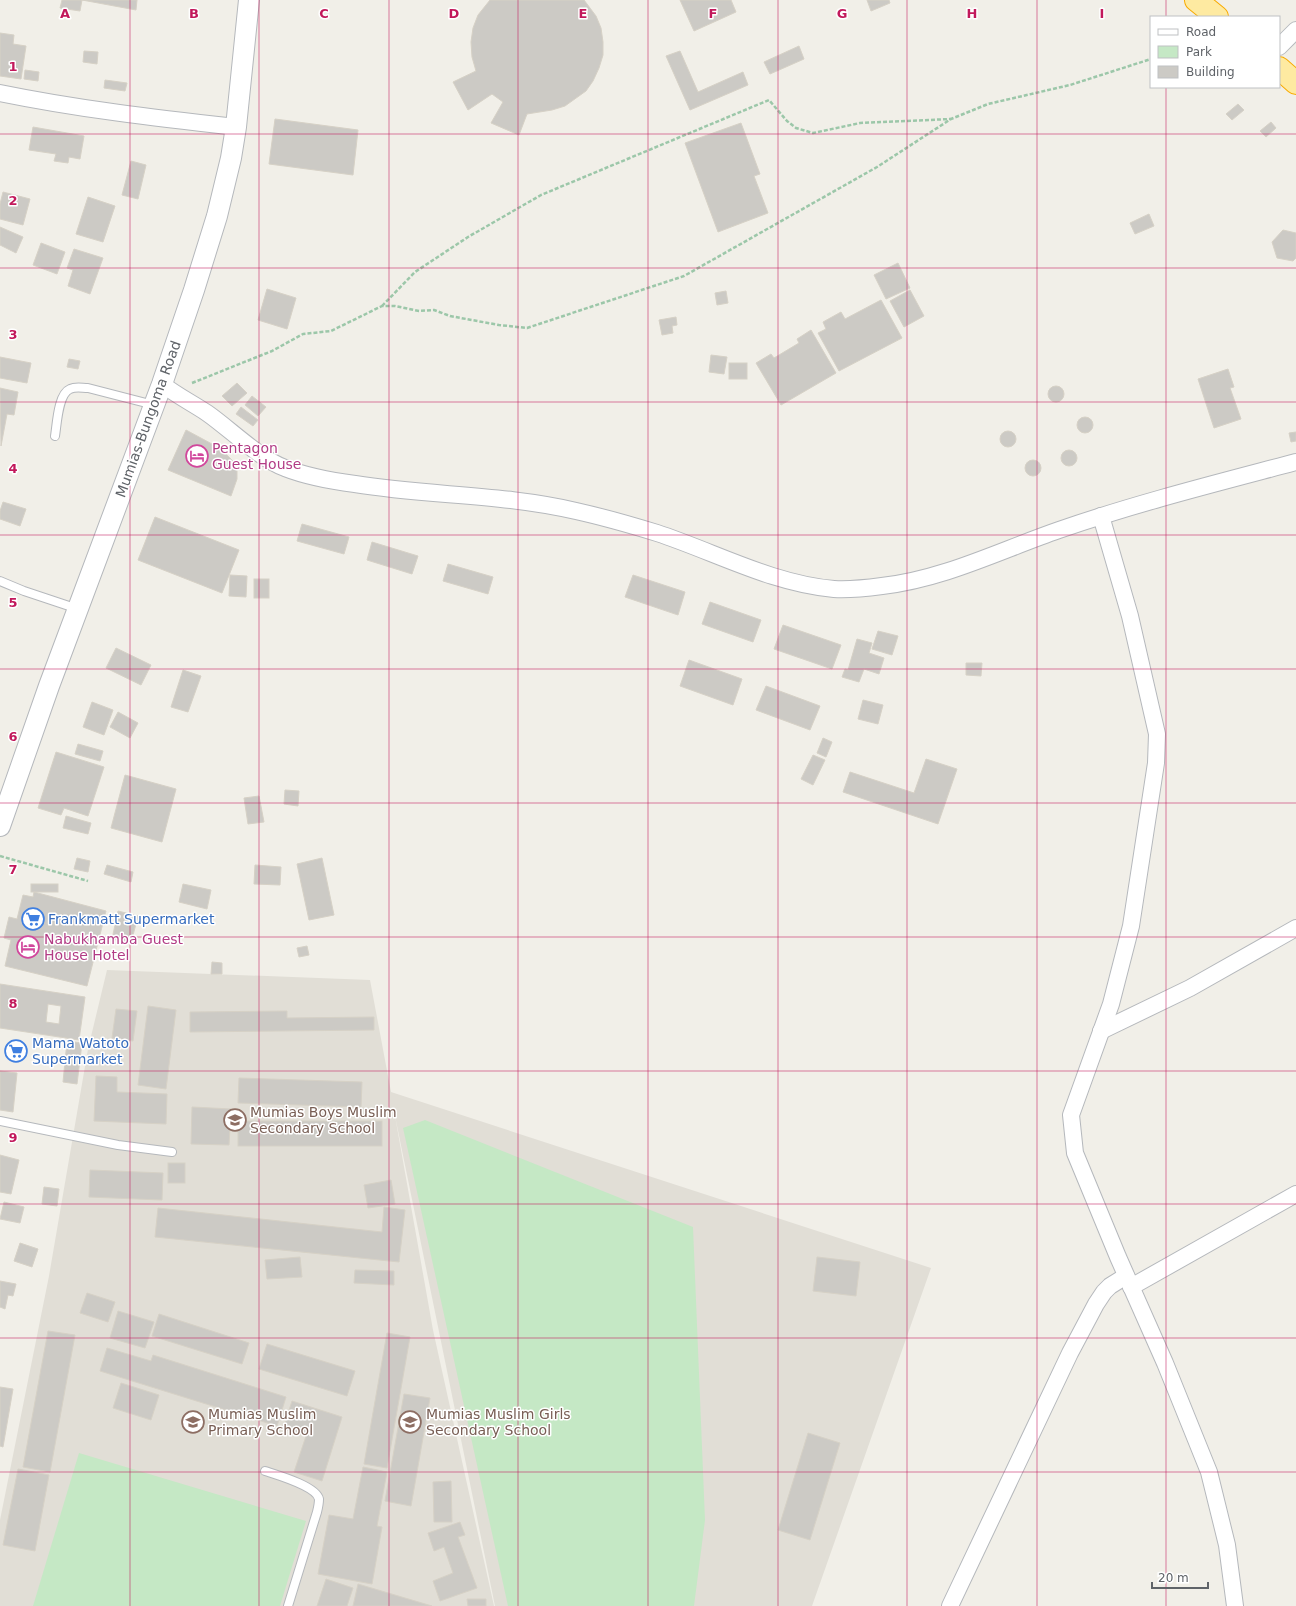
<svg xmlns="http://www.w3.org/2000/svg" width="1296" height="1606" viewBox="0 0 1296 1606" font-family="'DejaVu Sans',sans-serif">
  <rect width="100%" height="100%" fill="#f1efe8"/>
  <path fill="#e1ded6" d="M107,970L370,980L391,1092L931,1268L812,1606H495L395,1116L433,1330L494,1606H0V1520L49,1276L88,1049Z"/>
  <g fill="#c5e8c5">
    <path d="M425,1120L693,1227L705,1520L694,1606H508L403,1128Z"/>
    <path d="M79,1453L306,1521L280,1606H33Z"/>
  </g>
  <g fill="#cccac5" stroke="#d6d1c6" fill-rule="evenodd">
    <path d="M62,0H137L136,10L82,0L80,11L60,8Z"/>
    <path d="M490,0H584L596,16L601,28L603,42V55L599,68L593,81L586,91L565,106L552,110L527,114L519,135L491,123L503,102L492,94L468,110L453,82L476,71L472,57L471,42L473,28L478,15Z"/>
    <path d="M680,0H731L736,12L694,31Z"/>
    <path d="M867,0H889L890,3L871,11Z"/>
    <path d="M0,33L14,35L13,44L26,46L21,79L0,76Z"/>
    <path d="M799,46L804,59L770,74L764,62Z"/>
    <path d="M84,51L98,52L97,64L83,62Z"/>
    <path d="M680,51L698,92L743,72L748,85L690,110L666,56Z"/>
    <path d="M25,70L39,72L38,81L24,79Z"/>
    <path d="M105,80L127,83L125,91L104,88Z"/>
    <path d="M1238,104L1244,110L1232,120L1226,114Z"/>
    <path d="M275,119L358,130L353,175L269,164Z"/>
    <path d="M1271,122L1276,128L1266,137L1260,131Z"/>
    <path d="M741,123L760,174L754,176L768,213L718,232L685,143Z"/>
    <path d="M33,127L84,136L80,159L69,157L68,163L54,161L56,154L29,150Z"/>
    <path d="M131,161L146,165L138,199L122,195Z"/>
    <path d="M3,192L30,199L23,225L0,219V204Z"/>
    <path d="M88,197L115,206L103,242L76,234Z"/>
    <path d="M1149,214L1154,226L1135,234L1130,223Z"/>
    <path d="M0,227L23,237L16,253L0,245Z"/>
    <path d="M1283,230L1296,233V258L1293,261L1277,258L1272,242Z"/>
    <path d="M41,243L65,252L57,274L33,265Z"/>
    <path d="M74,249L103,258L90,294L68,286L73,270L67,268Z"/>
    <path d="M898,263L910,288L886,299L874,275Z"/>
    <path d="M267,289L296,298L287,329L258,320Z"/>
    <path d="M910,290L924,316L904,327L890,301Z"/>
    <path d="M726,291L728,303L717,305L715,293Z"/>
    <path d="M881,300L902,338L839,371L818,333L826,329L823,322L841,312L845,319Z"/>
    <path d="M676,317L677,325L672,326L673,333L662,335L659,320Z"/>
    <path d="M811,330L836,373L781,405L756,363L771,354L774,358L799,343L797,339Z"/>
    <path d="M711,355L727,357L724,374L709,372Z"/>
    <path d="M0,357L31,363L27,383L0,378Z"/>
    <path d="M69,359L80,361L78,369L67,367Z"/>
    <rect x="729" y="363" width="18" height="16"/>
    <path d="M1228,369L1234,387L1230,388L1241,419L1214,428L1198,379Z"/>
    <path d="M237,383L247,393L232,406L222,396Z"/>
    <circle cx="1056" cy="394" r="8"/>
    <path d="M0,388L18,392L14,415L7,414L1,446Z"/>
    <path d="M252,396L266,407L258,416L245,405Z"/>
    <path d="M241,407L258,420L253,426L236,414Z"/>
    <circle cx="1085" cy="425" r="8"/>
    <path d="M186,430L212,444L225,453L233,461L237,470V479L231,496L168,470Z"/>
    <circle cx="1008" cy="439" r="8"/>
    <path d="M1296,432V441L1291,442L1289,433Z"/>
    <circle cx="1069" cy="458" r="8"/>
    <circle cx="1033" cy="468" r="8"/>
    <path d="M3,502L26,509L20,526L0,519V511Z"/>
    <path d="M155,517L239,550L222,593L138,560Z"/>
    <path d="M302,524L349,537L344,554L297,541Z"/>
    <path d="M372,542L418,556L412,574L367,560Z"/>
    <path d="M448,564L493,577L488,594L443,581Z"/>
    <path d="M230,575L247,576L246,597L229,596Z"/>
    <path d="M633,575L685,592L678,615L625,597Z"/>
    <rect x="254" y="579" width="15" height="19"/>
    <path d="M710,602L761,620L753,642L702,624Z"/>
    <path d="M783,625L841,645L832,669L774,649Z"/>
    <path d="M878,631L898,636L892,655L872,649Z"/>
    <path d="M857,639L872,643L869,653L884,658L879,674L864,669L859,682L842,677L845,669L848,670Z"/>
    <path d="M116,648L151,665L141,685L106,668Z"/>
    <path d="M689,660L742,679L733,705L680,686Z"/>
    <path d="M966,663H982L981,676L966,675Z"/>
    <path d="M183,670L201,676L188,712L171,707Z"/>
    <path d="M766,686L820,706L810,730L756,710Z"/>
    <path d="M863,700L883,705L878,724L858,719Z"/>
    <path d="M92,702L113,710L104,735L83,727Z"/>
    <path d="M118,712L138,723L130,738L110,727Z"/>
    <path d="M823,738L832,742L826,757L817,753Z"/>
    <path d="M78,744L103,751L100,761L75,754Z"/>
    <path d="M56,752L104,767L88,816L64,808L61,815L38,808Z"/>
    <path d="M813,755L825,760L813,785L801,779Z"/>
    <path d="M926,759L957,769L938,824L843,792L850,772L914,793Z"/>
    <path d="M125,775L176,789L162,842L111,828Z"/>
    <path d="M285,790L299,791L298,806L284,804Z"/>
    <path d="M259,796L264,822L248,824L244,798Z"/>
    <path d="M66,816L91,823L88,834L63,828Z"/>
    <path d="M77,858L90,861L88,872L74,869Z"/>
    <path d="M322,858L334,915L309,920L297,864Z"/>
    <path d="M107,865L133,872L131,882L104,874Z"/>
    <path d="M255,865L281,867L280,885L254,884Z"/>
    <rect x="31" y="884" width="27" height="8"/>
    <path d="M183,884L211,890L207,909L179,902Z"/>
    <path d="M34,892L106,911L87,986L5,966L11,940L4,938L9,917L17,919L23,895L33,897Z"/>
    <path d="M118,911L138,916L131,943L112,939Z"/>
    <path d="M307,946L309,955L299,957L297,948Z"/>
    <path d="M212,962L222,963V974H211Z"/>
    <path d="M0,984L85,997L79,1040L0,1028ZM48,1004L61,1006L59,1024L46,1022Z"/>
    <path d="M148,1006L176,1010L166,1089L138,1085Z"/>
    <path d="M116,1009L137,1011L133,1041L112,1038Z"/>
    <path d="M287,1011V1018L374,1017V1030L190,1032V1012Z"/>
    <path d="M67,1041L82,1043L77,1084L63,1082Z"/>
    <path d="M0,1071L17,1073L13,1112L0,1110Z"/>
    <path d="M96,1076L117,1077V1092L167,1094L166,1124L94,1121Z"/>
    <path d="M239,1078L362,1082L361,1107L238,1103Z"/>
    <path d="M192,1107L231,1109L229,1145L191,1144Z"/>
    <rect x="238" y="1121" width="144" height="25"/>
    <path d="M0,1155L19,1160L11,1194L0,1192Z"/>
    <rect x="168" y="1163" width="17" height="20"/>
    <path d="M90,1170L163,1173L162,1200L89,1197Z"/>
    <path d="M391,1180L395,1204L368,1208L364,1185Z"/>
    <path d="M44,1187L59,1189L57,1206L42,1204Z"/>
    <path d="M4,1202L24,1207L20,1223L0,1219Z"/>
    <path d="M384,1207L405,1210L399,1262L155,1237L158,1208L382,1232Z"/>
    <path d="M20,1243L38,1249L32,1267L14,1261Z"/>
    <path d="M300,1257L302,1277L267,1279L265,1260Z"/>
    <path d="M817,1257L860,1262L856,1296L813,1291Z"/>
    <path d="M355,1270L394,1271V1285L354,1283Z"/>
    <path d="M0,1281L16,1284L13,1296L8,1295L5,1309L0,1307Z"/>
    <path d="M87,1293L115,1302L108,1322L80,1313Z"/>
    <path d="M118,1311L154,1322L145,1348L110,1338Z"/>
    <path d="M159,1314L249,1343L242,1364L152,1336Z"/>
    <path d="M48,1331L75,1335L50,1472L23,1467Z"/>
    <path d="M387,1333L410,1337L387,1468L364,1464Z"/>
    <path d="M267,1344L355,1371L347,1396L259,1369Z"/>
    <path d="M107,1348L151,1361L153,1355L286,1397L277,1426L100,1371Z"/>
    <path d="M121,1383L159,1395L151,1420L113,1408Z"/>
    <path d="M0,1387L13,1389L3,1447L0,1446Z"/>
    <path d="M404,1394L430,1398L411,1506L385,1501Z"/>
    <path d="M292,1401L342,1417L322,1481L294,1472L306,1436L283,1429Z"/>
    <path d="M808,1433L840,1443L810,1540L778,1530Z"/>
    <path d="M363,1467L387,1472L377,1526L382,1527L372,1584L318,1574L329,1515L353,1519Z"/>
    <path d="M18,1469L49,1475L35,1551L3,1545Z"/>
    <path d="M451,1481L452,1522H434L433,1482Z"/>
    <path d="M460,1522L465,1535L458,1537L477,1588L440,1601L433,1581L453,1573L444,1547L434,1551L428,1533Z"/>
    <path d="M326,1579L353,1588L347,1606H317Z"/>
    <path d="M358,1584L432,1606H353Z"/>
    <path d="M467,1599H486V1606H468Z"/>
  </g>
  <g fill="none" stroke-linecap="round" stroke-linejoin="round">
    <g stroke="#b5b8bc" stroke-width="10">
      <g id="service">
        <path d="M55,436C57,424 58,394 70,389C76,386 82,388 88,388L154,405"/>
        <path d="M0,581L24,591L78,609"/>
        <path d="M0,1121L118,1145L172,1152"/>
        <path d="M265,1471C277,1475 316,1486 319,1499C319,1503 318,1508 317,1512L288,1606"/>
      </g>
    </g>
    <g stroke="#b5b8bc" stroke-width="18">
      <g id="minor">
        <path d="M1279,47L1296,30"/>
        <path d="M0,93C78,109 156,118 236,127"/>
        <path d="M162,384C176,395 192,403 207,413C230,429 260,459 285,468C308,477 332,481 355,484C429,496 504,494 576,511C603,517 631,525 657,533C715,552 773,584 834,589C850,590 867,588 882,586C944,579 1001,550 1059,530C1137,503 1217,483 1296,462"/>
        <path d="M1101,516L1130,616L1157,734L1156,763L1131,926L1111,1004L1071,1115L1075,1153L1118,1257L1165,1363L1209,1472L1227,1545L1235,1606"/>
        <path d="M1101,1031L1190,988L1296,928"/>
        <path d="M1131,1287L1296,1194"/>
        <path d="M950,1606L1070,1353L1096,1304L1104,1292L1110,1286L1126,1276"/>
      </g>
    </g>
    <g stroke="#b5b8bc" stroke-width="22">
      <path id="tertiary" d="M0,826L49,686L162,384L194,290L217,216L231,158L236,127L249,0"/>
    </g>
    <g stroke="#f9ab00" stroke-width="24">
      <g id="trunk">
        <path d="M1196,0L1217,17"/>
        <path d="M1279,68L1296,83"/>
      </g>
    </g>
    <g stroke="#9cc7a9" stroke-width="2.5" stroke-dasharray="4 2" stroke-linecap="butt">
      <path d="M382,306L415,272L468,237L541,195L769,100L787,121L796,128L813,133L860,123L951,119"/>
      <path d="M192,383L272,351L303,334L331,331L382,306H395L419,311L434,310L450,316L499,325L527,328L684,276L877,167L951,119L988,104L1070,85L1151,59"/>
      <path d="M0,856L88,881"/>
    </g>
    <use href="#service" stroke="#fff" stroke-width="8"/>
    <use href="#minor" stroke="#fff" stroke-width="16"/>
    <use href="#tertiary" stroke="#fff" stroke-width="20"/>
    <use href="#trunk" stroke="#feeaa1" stroke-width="22"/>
  </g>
  <path fill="none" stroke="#c2185b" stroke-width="1" stroke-opacity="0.55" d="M130,0V1606M259,0V1606M389,0V1606M518,0V1606M648,0V1606M778,0V1606M907,0V1606M1037,0V1606M1166,0V17M1166,87V1606M0,134H1296M0,268H1296M0,402H1296M0,535H1296M0,669H1296M0,803H1296M0,937H1296M0,1071H1296M0,1204H1296M0,1338H1296M0,1472H1296"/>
  <defs>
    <g id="hotel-ring" transform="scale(1.15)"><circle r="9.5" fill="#fff" stroke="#d1479c" stroke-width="1.5"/><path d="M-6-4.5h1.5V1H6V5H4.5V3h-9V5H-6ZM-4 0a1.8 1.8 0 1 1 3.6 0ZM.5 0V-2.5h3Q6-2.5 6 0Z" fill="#d1479c"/></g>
    <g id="supermarket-ring" transform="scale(1.15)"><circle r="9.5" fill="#fff" stroke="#3f7fe0" stroke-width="1.5"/><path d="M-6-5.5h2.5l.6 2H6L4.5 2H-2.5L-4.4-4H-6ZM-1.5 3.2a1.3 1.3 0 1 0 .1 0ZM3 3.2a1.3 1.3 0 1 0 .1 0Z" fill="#3f7fe0"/></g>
    <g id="school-ring" transform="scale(1.15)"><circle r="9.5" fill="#fff" stroke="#8d6e63" stroke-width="1.5"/><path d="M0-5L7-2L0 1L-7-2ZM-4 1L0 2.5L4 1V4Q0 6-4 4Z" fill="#8d6e63"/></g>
  </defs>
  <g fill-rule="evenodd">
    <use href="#hotel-ring" x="197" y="456"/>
    <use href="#supermarket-ring" x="33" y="919"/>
    <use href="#hotel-ring" x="28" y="947"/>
    <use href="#supermarket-ring" x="16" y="1051"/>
    <use href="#school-ring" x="235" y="1120"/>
    <use href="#school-ring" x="193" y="1422"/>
    <use href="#school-ring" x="410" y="1422"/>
  </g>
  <g text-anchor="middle" stroke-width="3" stroke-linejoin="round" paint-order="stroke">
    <g font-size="14" fill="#5f6368" stroke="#fff">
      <text transform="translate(148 419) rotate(-70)" y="5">Mumias-Bungoma Road</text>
    </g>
    <g font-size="14" fill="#b23c85" stroke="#fff" text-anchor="start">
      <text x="212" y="453">Pentagon<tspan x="212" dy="16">Guest House</tspan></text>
      <text x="44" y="944">Nabukhamba Guest<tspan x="44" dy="16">House Hotel</tspan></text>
    </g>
    <g font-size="14" fill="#366cbe" stroke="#fff" text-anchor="start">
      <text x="48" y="924">Frankmatt Supermarket</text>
      <text x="32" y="1048">Mama Watoto<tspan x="32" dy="16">Supermarket</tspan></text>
    </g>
    <g font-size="14" fill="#785e54" stroke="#fff" text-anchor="start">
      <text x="250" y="1117">Mumias Boys Muslim<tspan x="250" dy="16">Secondary School</tspan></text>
      <text x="208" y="1419">Mumias Muslim<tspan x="208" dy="16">Primary School</tspan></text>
      <text x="426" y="1419">Mumias Muslim Girls<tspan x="426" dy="16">Secondary School</tspan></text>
    </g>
  </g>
  <g font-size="13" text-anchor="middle" font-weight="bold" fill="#c2185b" stroke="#fff" stroke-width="3" stroke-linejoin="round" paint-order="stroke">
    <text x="65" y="18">A</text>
    <text x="194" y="18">B</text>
    <text x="324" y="18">C</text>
    <text x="454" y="18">D</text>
    <text x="583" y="18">E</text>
    <text x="713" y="18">F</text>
    <text x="842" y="18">G</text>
    <text x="972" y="18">H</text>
    <text x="1102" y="18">I</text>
    <text x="13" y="71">1</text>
    <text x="13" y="205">2</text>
    <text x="13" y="339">3</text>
    <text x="13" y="473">4</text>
    <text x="13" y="607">5</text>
    <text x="13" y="741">6</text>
    <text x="13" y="874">7</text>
    <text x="13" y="1008">8</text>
    <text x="13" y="1142">9</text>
  </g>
  <rect x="1150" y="16" width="130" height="72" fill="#ffffff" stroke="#bfc1c3"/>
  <rect x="1158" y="29" width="20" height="6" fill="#ffffff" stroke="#bfc1c3"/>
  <text x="1186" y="36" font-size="12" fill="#5f6368">Road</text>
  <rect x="1158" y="46" width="20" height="12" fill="#c5e8c5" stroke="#bfc1c3"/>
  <text x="1186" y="56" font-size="12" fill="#5f6368">Park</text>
  <rect x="1158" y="66" width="20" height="12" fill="#cccac5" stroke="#bfc1c3"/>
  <text x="1186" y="76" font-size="12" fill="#5f6368">Building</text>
  <path d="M1152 1582v6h56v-6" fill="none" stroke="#5f6368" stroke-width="2"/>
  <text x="1158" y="1582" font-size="12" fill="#5f6368" stroke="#ffffff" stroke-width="3" paint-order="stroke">20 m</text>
</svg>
